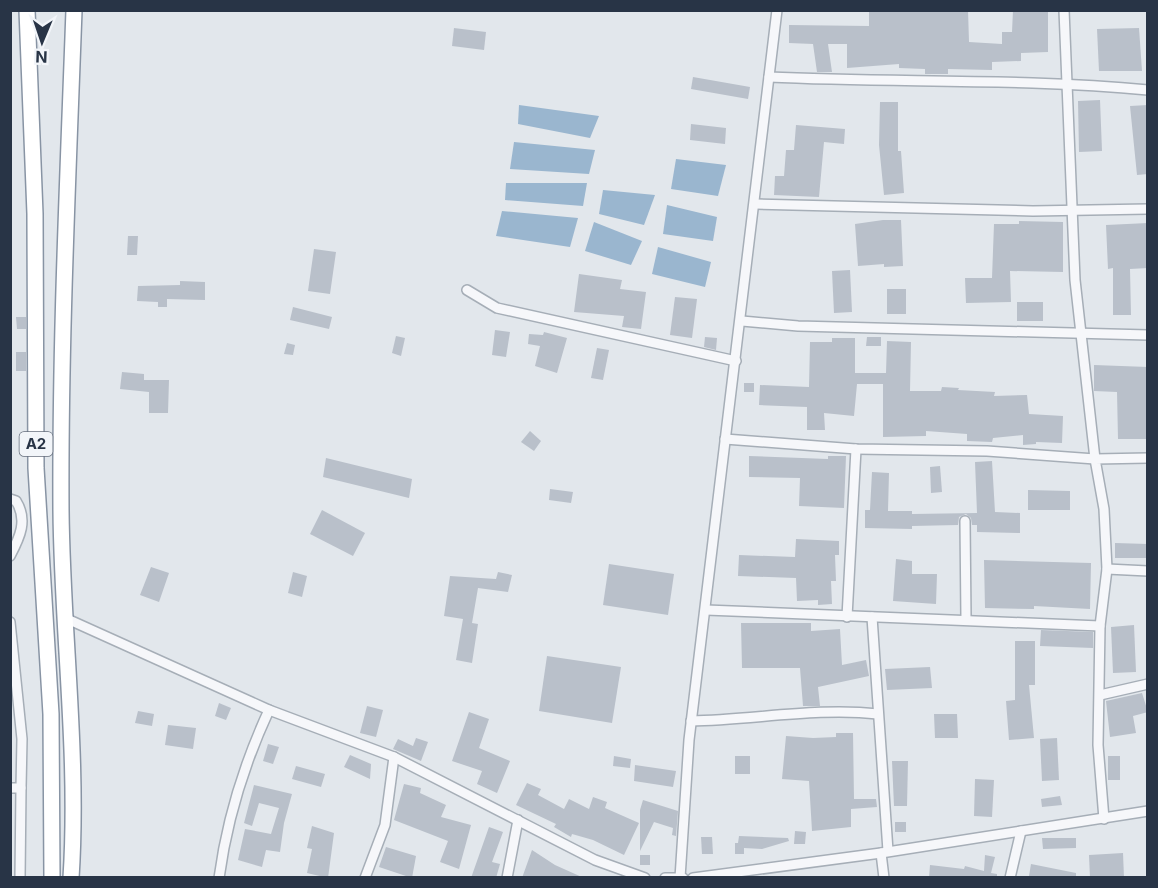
<svg xmlns="http://www.w3.org/2000/svg" width="1158" height="888" viewBox="0 0 1158 888" font-family="Inter,sans-serif">
  <rect width="100%" height="100%" fill="#e2e7ec"/>
  <g fill="#9ab6cf">
    <path d="M519,105L599,116L590,138L518,124Z"/>
    <path d="M514,142L595,150L589,174L510,169Z"/>
    <path d="M676,159L726,165L718,196L671,189Z"/>
    <path d="M506,183H587L583,206L505,200Z"/>
    <path d="M603,190L655,195L644,225L599,214Z"/>
    <path d="M667,205L717,217L713,241L663,234Z"/>
    <path d="M502,211L578,218L570,247L496,236Z"/>
    <path d="M594,222L642,241L631,265L585,251Z"/>
    <path d="M658,247L711,262L705,287L652,274Z"/>
  </g>
  <g fill="#b9c0ca">
    <path d="M869,10H968L969,42L1002,44V32H1012L1013,10H1048V52L1021,53V61L992,62V70L948,69V74H925V69L899,68V64L847,68V44H828L832,72H817L813,44L789,43V25L869,26Z"/>
    <path d="M454,28L486,32L484,50L452,46Z"/>
    <path d="M1139,28L1142,71H1099L1097,29Z"/>
    <path d="M693,77L750,87L748,99L691,89Z"/>
    <path d="M1100,100L1102,151L1079,152L1078,101Z"/>
    <path d="M880,102H898V151H901L904,193L884,195L879,145Z"/>
    <path d="M1148,105V174L1137,175L1130,106Z"/>
    <path d="M691,124L726,128L725,144L690,140Z"/>
    <path d="M796,125L845,129L844,144L824,142L819,197L774,195L775,176H784L786,150H794Z"/>
    <path d="M883,220H901L903,266L884,267V264L858,266L855,224Z"/>
    <path d="M1019,221L1063,222V272L1010,271L1011,302L966,303L965,278H992L994,224H1019Z"/>
    <path d="M1148,223V268L1130,269L1131,315H1113V268L1108,269L1106,225Z"/>
    <path d="M128,236H138L137,255H127Z"/>
    <path d="M314,249L336,252L330,294L308,291Z"/>
    <path d="M850,270L852,312L834,313L832,271Z"/>
    <path d="M579,274L622,280L620,289L646,292L641,329L622,327L624,316L574,312Z"/>
    <path d="M180,281L205,282V300L167,299V307H158V302L137,301L138,286L180,285Z"/>
    <rect x="887" y="289" width="19" height="25"/>
    <path d="M675,297L697,299L692,338L670,335Z"/>
    <rect x="1017" y="302" width="26" height="19"/>
    <path d="M293,307L332,317L329,329L290,320Z"/>
    <path d="M16,317H26V329H17Z"/>
    <path d="M495,330L510,332L506,357L492,355Z"/>
    <path d="M544,332L567,338L557,373L535,366L540,346L528,344L529,334L543,335Z"/>
    <path d="M396,336L405,338L401,356L392,353Z"/>
    <path d="M705,337L717,338L716,350L704,347Z"/>
    <path d="M867,337H881V346H866Z"/>
    <path d="M832,338H855V373H886L887,341L911,342L910,391H941L942,387L959,388L958,390L995,392L994,396L1027,395L1029,414L1063,416L1062,443L1036,442V444L1023,445V435L993,438L992,442L967,441V434L926,431V436L883,437V384H857L854,416L824,413L825,430H807V407L759,405L760,385L809,387L810,342H832Z"/>
    <path d="M287,343L295,345L293,355L284,354Z"/>
    <path d="M597,348L609,350L603,380L591,378Z"/>
    <rect x="16" y="352" width="10" height="19"/>
    <path d="M1094,365L1148,367V439H1118L1117,392L1094,391Z"/>
    <path d="M122,372L144,374V380H169L168,413H149V392L120,389Z"/>
    <rect x="744" y="383" width="10" height="9"/>
    <path d="M530,431L541,441L534,451L521,442Z"/>
    <path d="M749,456L828,459V456H846L844,508L799,506L800,478L749,477Z"/>
    <path d="M326,458L412,479L409,498L323,477Z"/>
    <path d="M992,461L995,512L1020,513V533L977,532V525H972L971,518L966,514L959,517L958,525L912,526V529L865,528V510H870L872,472L889,473L888,511H912V514L977,513L975,462Z"/>
    <path d="M940,466L942,492L931,493L930,467Z"/>
    <path d="M550,489L573,492L571,503L549,500Z"/>
    <path d="M1028,490L1070,491V510H1028Z"/>
    <path d="M322,510L365,533L353,556L310,534Z"/>
    <path d="M796,539L839,541V555H835L836,581H831L832,604L818,605V600L797,601L796,578L738,576L739,555L795,557Z"/>
    <path d="M1115,543L1148,544V558H1115Z"/>
    <path d="M896,559L912,561V574H937L936,604L893,601Z"/>
    <path d="M984,560L1091,563L1090,609L1034,606V609L985,608Z"/>
    <path d="M609,564L674,574L668,615L603,605Z"/>
    <path d="M151,567L169,573L159,602L140,595Z"/>
    <path d="M293,572L307,576L302,597L288,593Z"/>
    <path d="M498,572L512,575L508,592L478,588L472,623L478,624L472,663L456,660L463,619L444,616L450,576L496,579Z"/>
    <path d="M741,623H811V631L840,629L842,665L866,660L869,676L818,687L820,706H803L800,668H742Z"/>
    <path d="M1134,625L1136,672L1113,673L1111,627Z"/>
    <path d="M1041,630L1093,632V648L1040,646Z"/>
    <path d="M1015,641H1035V685H1029L1034,738L1009,740L1006,701L1015,700Z"/>
    <path d="M547,656L621,667L612,723L539,711Z"/>
    <path d="M930,667L932,688L887,690L885,669Z"/>
    <path d="M1142,693L1148,712L1133,716L1136,733L1110,737L1106,701Z"/>
    <path d="M219,703L231,708L226,720L215,716Z"/>
    <path d="M367,706L383,710L376,737L360,733Z"/>
    <path d="M138,711L154,714L152,726L135,723Z"/>
    <path d="M469,712L489,719L479,748L510,761L497,793L477,784L482,771L452,761Z"/>
    <path d="M934,714H957L958,738H935Z"/>
    <path d="M168,725L196,728L193,749L165,745Z"/>
    <path d="M836,733H853L854,799H876L877,807L851,809V827L812,831L809,781L782,779L786,736L813,738L836,737Z"/>
    <path d="M416,738L428,742L421,761L393,749L398,739L413,746Z"/>
    <path d="M1057,738L1059,780L1042,781L1040,739Z"/>
    <path d="M268,744L279,747L273,764L263,761Z"/>
    <path d="M350,755L371,764L370,779L344,767Z"/>
    <path d="M614,756L631,759L630,768L613,766Z"/>
    <rect x="735" y="756" width="15" height="18"/>
    <rect x="1108" y="756" width="12" height="24"/>
    <path d="M892,761H908L907,806H894Z"/>
    <path d="M635,765L676,771L673,787L634,781Z"/>
    <path d="M296,766L325,774L321,787L292,779Z"/>
    <path d="M975,779L994,780L992,817L974,816Z"/>
    <path d="M527,783L541,789L538,795L564,809L569,799L589,809L593,797L607,802L605,808L639,823L624,855L593,840L572,834L571,837L554,827L556,824L516,805Z"/>
    <path d="M404,784L421,788L420,793L446,805L441,817L471,825L459,869L440,862L448,841L394,820Z"/>
    <path d="M254,785L292,794L284,823L280,852L266,850L262,867L238,860L245,829L271,834L279,808L259,803L252,826L244,823Z"/>
    <path d="M1060,796L1062,805L1042,807L1041,799Z"/>
    <path d="M643,800L678,811L676,836L672,835L673,828L654,822L640,851V810Z"/>
    <rect x="895" y="822" width="11" height="10"/>
    <path d="M312,826L334,833L328,878L307,873L312,849L307,848Z"/>
    <path d="M489,827L503,832L492,862L500,864L496,878H471Z"/>
    <path d="M795,831L806,832L805,844H794Z"/>
    <path d="M739,836L788,838L789,841L762,849L744,848V854H735V843H738Z"/>
    <path d="M701,837H712L713,854H702Z"/>
    <path d="M1042,838H1076V848L1043,849Z"/>
    <path d="M386,847L416,856L412,878L379,867Z"/>
    <path d="M532,850L555,865L584,878H522Z"/>
    <path d="M1123,853L1124,878H1090L1089,855Z"/>
    <rect x="640" y="855" width="10" height="10"/>
    <path d="M985,855L995,857L991,873L997,874V878H929L930,865L964,869L965,866L984,871Z"/>
    <path d="M1031,864L1076,873V878L1029,876Z"/>
  </g>
  <g fill="none" stroke-linecap="round" stroke-linejoin="round">
    <g stroke="#a6aeb7" stroke-width="12">
      <g id="minor">
        <path d="M769,77C895,83 1021,78 1148,90"/>
        <path d="M756,204L1033,211L1148,209"/>
        <path d="M467,290L497,308L736,361"/>
        <path d="M742,321L798,326L1148,335"/>
        <path d="M725,439L856,449L987,451L1095,459L1075,280L1064,10"/>
        <path d="M10,499L16,501C28,520 20,537 10,556"/>
        <path d="M965,521L966,619"/>
        <path d="M1107,569L1148,571"/>
        <path d="M706,610L1100,626"/>
        <path d="M847,617L856,449"/>
        <path d="M872,617L888,851"/>
        <path d="M65,618L269,710L394,757L595,860L645,878"/>
        <path d="M10,622L22,739L21,788H10"/>
        <path d="M1100,695L1148,684"/>
        <path d="M691,721C753,720 818,707 878,714"/>
        <path d="M1104,819L1098,745L1100,626L1107,569L1104,509L1095,459L1148,458"/>
        <path d="M881,853L884,878"/>
        <path d="M20,878L21,788"/>
        <path d="M219,878C227,819 244,764 269,710"/>
        <path d="M365,878L385,825L394,757"/>
        <path d="M507,878L518,820"/>
        <path d="M665,878H683"/>
        <path d="M680,878L689,740L777,10"/>
        <path d="M693,878L881,853L1148,811"/>
        <path d="M1010,878L1021,831"/>
      </g>
    </g>
    <g stroke="#8894a4" stroke-width="18">
      <g id="trunk">
        <path d="M27,10L35,214L36,468L51,714L52,878"/>
        <path d="M71,878C79,755 62,632 61,510C60,343 68,177 74,10"/>
      </g>
    </g>
    <use href="#minor" stroke="#f6f7fa" stroke-width="9"/>
    <use href="#trunk" stroke="#fff" stroke-width="15"/>
  </g>
  <g text-anchor="middle" stroke-width="5" stroke-linejoin="round" paint-order="stroke">
    <rect fill="#f2f5f9" stroke="#656e7c" stroke-width="1.5" x="19.5" y="432" width="33" height="24" rx="4.5"/>
    <g font-size="15" font-weight="bold" fill="#283446">
      <text x="36" y="449">A2</text>
    </g>
  </g>
  <rect width="1158" height="888" fill="none" stroke="#283446" stroke-width="24"/>
  <g transform="translate(42 42) rotate(182)" stroke="#f2f5f9" stroke-width="4.5" paint-order="stroke">
  <path d="M0-4.5L10 22L0 15L-10 22Z" fill="#283446"/>
  <text y="-9" font-size="16" font-weight="bold" text-anchor="middle" fill="#283446">N</text>
  </g>
</svg>
